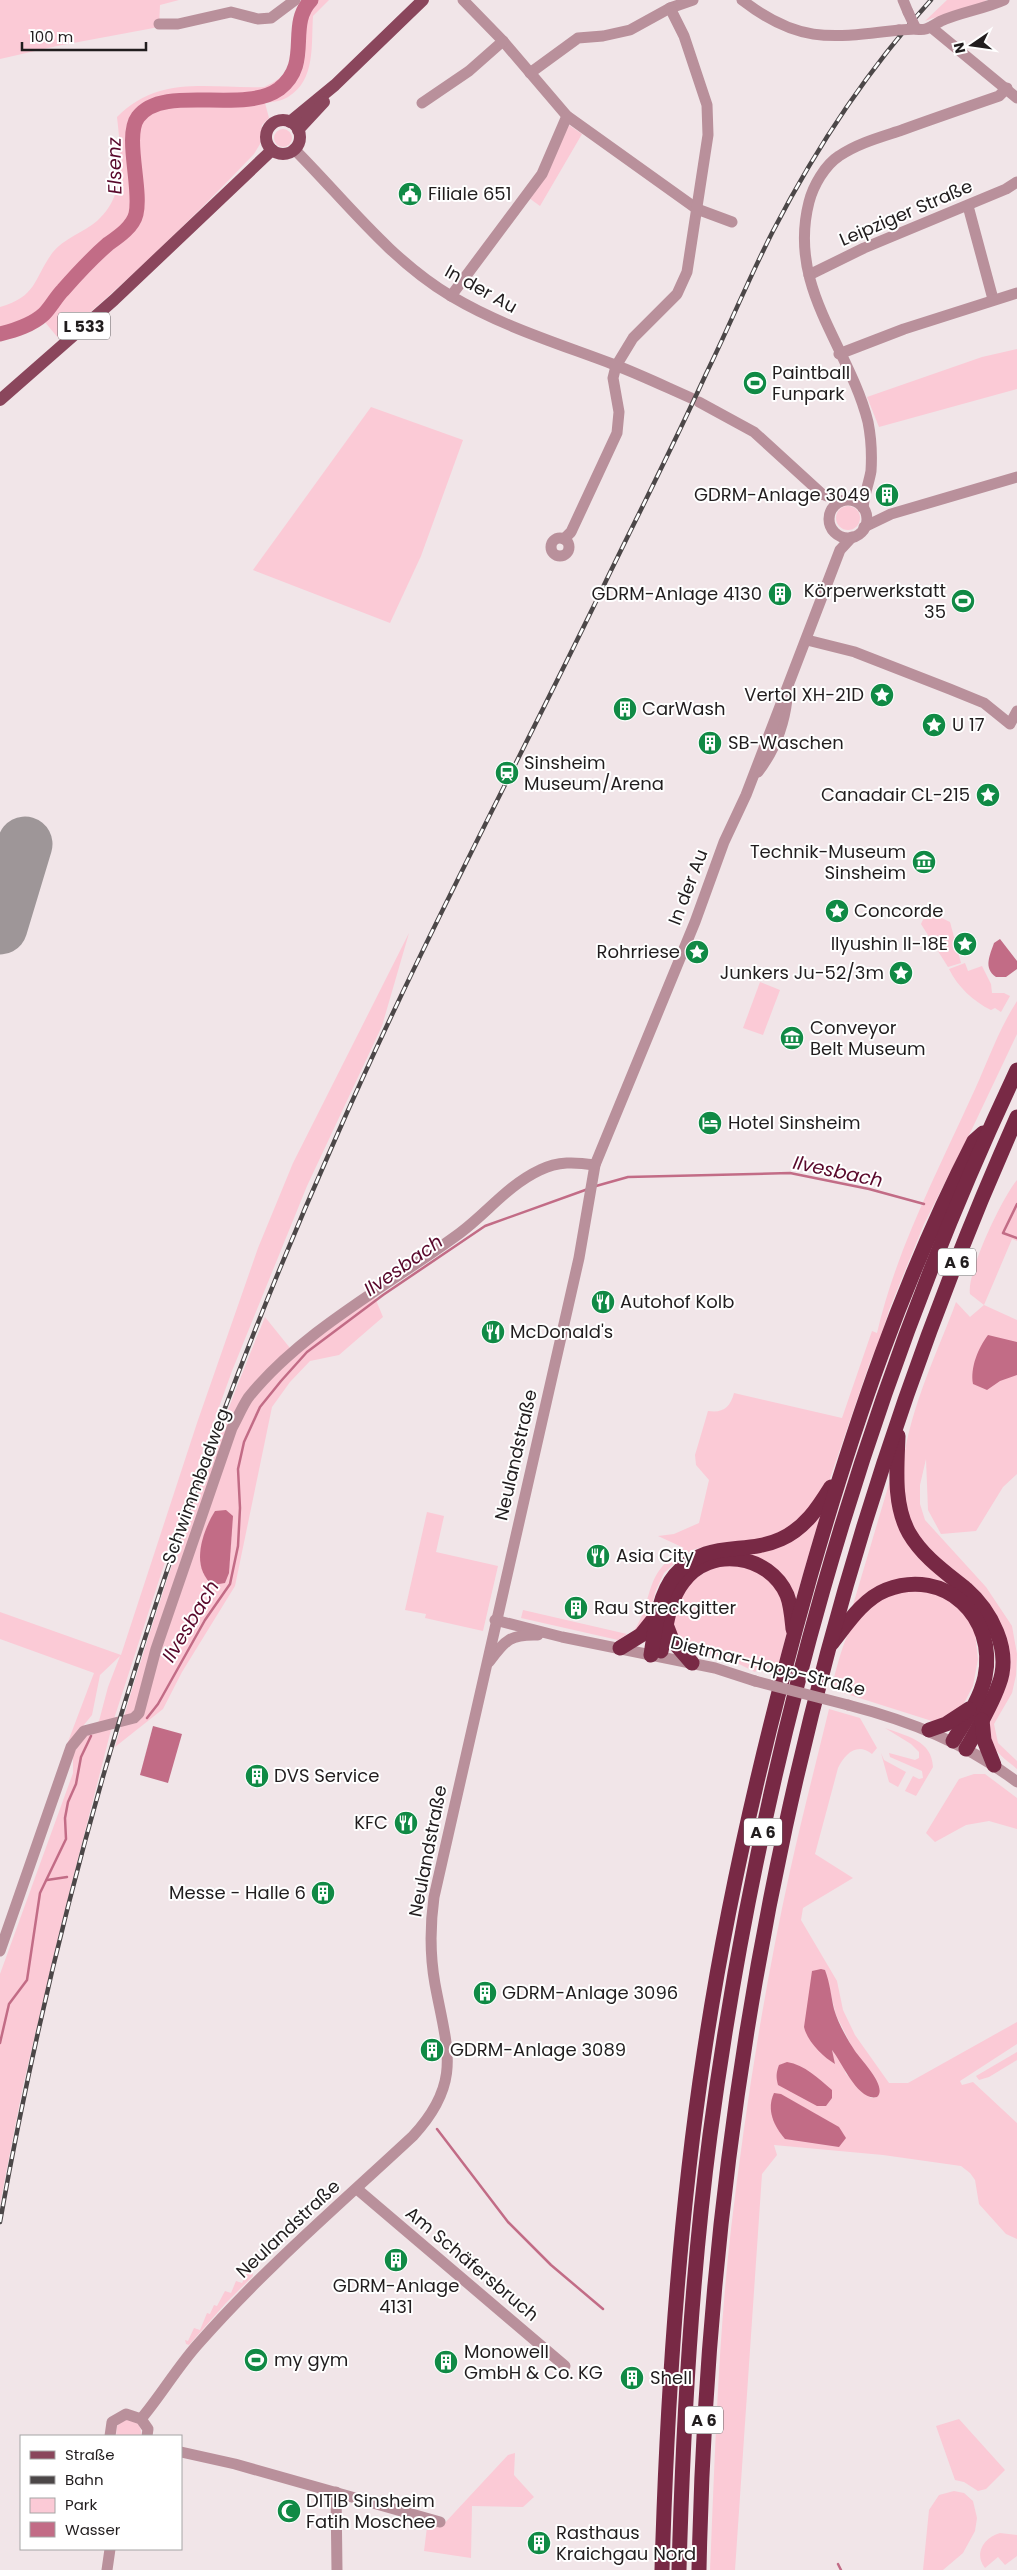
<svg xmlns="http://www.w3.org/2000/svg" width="1017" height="2570" viewBox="0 0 1017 2570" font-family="Poppins,sans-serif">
  <rect width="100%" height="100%" fill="#f1e5e8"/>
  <g fill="#fbcad6" fill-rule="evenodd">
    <path d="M0,0H179L160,5L159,27L57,46L0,59Z"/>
    <path d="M303,0H329L313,16C311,45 316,80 288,97C282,101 272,102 265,103L269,118L262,125L260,144L254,154C192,219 128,281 59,339L39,315L0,339V307C38,296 33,279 53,252C63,239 84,232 97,221C127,195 121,153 117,117C160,74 209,89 264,87C278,81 292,71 293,54C294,47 292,41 292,34C293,22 298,10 303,0Z"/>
    <path d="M947,0H987C969,11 945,13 925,21Z"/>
    <path d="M569,125L582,134L540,206L529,198Z"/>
    <circle cx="283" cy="138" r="9"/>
    <path d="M1017,349V389L879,427L867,397L982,357Z"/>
    <path d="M371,407L463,440L421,556L390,623L253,570Z"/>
    <circle cx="848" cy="518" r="12"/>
    <path d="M927,911L950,922L961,963L948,967L921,924Z"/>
    <path d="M409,933L382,1026L307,1186L232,1371L181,1513L146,1620L113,1722L61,1925L23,2086L0,2204V1974L73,1773V1754L82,1740L99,1721L108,1687L120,1656L100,1675L92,1715L66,1747L94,1673L0,1639V1612L121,1655L197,1423L258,1248L293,1163Z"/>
    <path d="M965,963L968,971L982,966L991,984L992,993H1004L1010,996L1001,1012L995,1008L991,1010C974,1002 957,986 949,969Z"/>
    <path d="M760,982L780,990L763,1035L743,1028Z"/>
    <path d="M1017,1001V1034L972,1129L924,1224L889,1310L881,1338L870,1362L825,1493L801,1522L761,1541L710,1545L692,1550L677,1561L664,1573L656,1590L647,1622L632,1634C656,1600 640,1576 684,1548L658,1536L674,1534L699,1523L709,1480L696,1465L695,1455L708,1411C723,1413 730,1408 734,1393L842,1418L872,1331L877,1333C896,1251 935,1177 970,1100C986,1067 997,1032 1017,1001Z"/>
    <path d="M1017,1180V1241L1012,1239L984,1305L1017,1320V1474L1003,1487L976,1531L941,1534L928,1510L926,1459L920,1485V1504L925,1520L986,1587L1012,1626L1017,1654L1016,1675L1012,1693L994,1724L998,1743L1017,1761V1769C1009,1762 997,1754 992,1744C982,1724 1002,1672 1007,1649C986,1621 966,1591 943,1565C934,1554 922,1545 915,1533C877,1470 934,1364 956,1302L970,1317L984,1305L970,1294C966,1273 1003,1196 1017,1180Z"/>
    <path d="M373,1293L383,1317L339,1355L310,1361L290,1382L272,1407L235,1586L182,1672L163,1709L115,1747C157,1602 207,1457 265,1317L294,1353Z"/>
    <path d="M891,1477L893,1501L947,1582L945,1585L928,1581L853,1605Z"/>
    <path d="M427,1512L444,1516L436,1552L498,1566L483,1631L425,1618L426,1614L405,1610Z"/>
    <path d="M821,1513L794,1605L745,1556Z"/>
    <path d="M721,1562L752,1565L780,1590L788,1629L775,1676L757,1670L755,1672L735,1662L686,1648L679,1641L672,1621L684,1586Z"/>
    <path d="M909,1588L950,1596L974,1624L978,1659L973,1686L962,1707L935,1722L831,1689C839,1661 845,1625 869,1605C879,1597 897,1593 909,1588Z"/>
    <path d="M523,1610L627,1634L618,1640L521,1618Z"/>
    <path d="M829,1709L860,1718L877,1748L872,1754C857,1742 845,1754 838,1768L815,1854L853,1878L803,1908L801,1920L837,1981L843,2010L855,2035L889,2083H908L1017,2022V2044L960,2081L962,2085L973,2082L1017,2123V2239L1006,2234L979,2204L975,2180L970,2173L961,2166L883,2155L774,2145L777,2155L762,2174L735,2570H710C715,2456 718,2342 731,2229C745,2110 764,1989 790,1871C802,1817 816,1763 829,1709ZM825,1971L836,2015L877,2097L871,2098L846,2074L842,2062L831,2049L835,2064L804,2027Z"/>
    <path d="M885,1728C906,1736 932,1740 933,1767L916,1796L905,1791L913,1776L919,1779L923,1778L922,1771L890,1757L889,1753L915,1760L919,1758V1752L911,1744Z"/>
    <path d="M881,1753L884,1760L906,1772L898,1787L889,1782Z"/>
    <path d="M974,1774H985L1017,1798V1829L989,1821L966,1825L935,1842L926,1833L959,1779Z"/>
    <path d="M1017,2052V2060L989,2077L979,2080L976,2076Z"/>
    <path d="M251,2265L253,2276L225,2304L189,2345L186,2344L185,2340L188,2341L194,2328L200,2330L207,2313L210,2314L214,2305L217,2306L225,2291L231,2293L236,2281L242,2283Z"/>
    <path d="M129,2419C138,2422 142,2427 141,2436H116L117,2426L122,2421Z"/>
    <path d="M959,2419L1005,2470L986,2489L978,2491L964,2482L955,2480L936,2426Z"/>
    <path d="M515,2453L514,2475L534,2497L523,2507L472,2506L471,2558L424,2551L427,2527H441L508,2455Z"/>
    <path d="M954,2491L964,2493L973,2501L977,2518L975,2531L963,2553L943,2570H923L929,2510L939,2495Z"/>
    <path d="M1000,2533L1017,2535V2556L1005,2565L998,2557L985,2568C973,2553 985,2537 1000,2533Z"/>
  </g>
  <g fill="#c26c86">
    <path d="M1000,939L1017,961V969L1006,977H996C983,968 990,955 994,943Z"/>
    <path d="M988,1335L1017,1342V1375L1000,1381L987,1390L973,1384C970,1368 978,1348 988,1335Z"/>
    <path d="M226,1510L233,1516L229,1573L225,1583L213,1585C190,1568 202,1532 215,1511Z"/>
    <path d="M153,1726L182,1734L168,1783L140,1775Z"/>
    <path d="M821,1969L825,1970C830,1983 831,1996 834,2009C838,2023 847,2039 855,2051C862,2061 888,2087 877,2097C858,2102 842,2062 832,2050L835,2064C823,2057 807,2041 804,2027L812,1971Z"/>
    <path d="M787,2062C805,2065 818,2078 832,2090V2098L826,2106H817L778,2085C776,2077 776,2073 779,2065Z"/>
    <path d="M774,2093L781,2094L839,2127L846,2138L839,2147L785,2139C774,2126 766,2110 774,2093Z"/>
  </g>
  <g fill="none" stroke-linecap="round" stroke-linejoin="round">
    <g stroke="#c26c86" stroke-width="2.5">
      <path d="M596,1186L628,1177L790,1173L869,1189L924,1204"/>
      <path d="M1017,1204L1003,1233L1017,1238"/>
      <path d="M147,1718L158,1704L205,1620L230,1584L238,1546L240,1508L238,1469L244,1442L260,1407L281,1381L307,1352L383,1295L485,1226L588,1189"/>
      <path d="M47,1880L67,1877"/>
      <path d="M0,2043L9,2004L27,1980L40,1893L66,1839L65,1818L68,1802L76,1784L81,1757L91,1736"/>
      <path d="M437,2129L508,2222L551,2265L603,2309"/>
      <path d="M838,2564L841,2570"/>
    </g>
    <path stroke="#c26c86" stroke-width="15" d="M0,334C16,330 32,325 44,314C51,307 56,297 63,290C77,274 92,258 108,244C118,237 133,227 136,214C142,189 124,136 138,117C163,83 243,115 279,89C313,63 286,26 311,0"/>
    <path stroke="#9e9698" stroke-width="55" d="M0,927L25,844"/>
    <g stroke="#b9909b" stroke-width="11">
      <path d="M463,0L503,41L567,116L697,209L732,222"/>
      <path d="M742,0C799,44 831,38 899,30"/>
      <path d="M903,0L908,12"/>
      <path d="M159,24H178L231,12L258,19L271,18L295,0"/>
      <path d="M932,28L1017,98"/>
      <path d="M916,29C928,31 931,26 941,21C961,12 984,9 1004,0"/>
      <path d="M530,73L578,38L603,36L630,30L670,8L693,0"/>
      <path d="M422,103L469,71L503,41"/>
      <path d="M294,149C344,199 390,260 451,296C503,327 560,344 615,365C641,375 666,387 691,398"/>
      <path d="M968,206L993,299"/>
      <path d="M809,275L864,248L1006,189L1017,182"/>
      <path d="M451,296L542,174L567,116"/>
      <path d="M839,354L904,329L1017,293"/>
      <path d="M699,402L754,432L822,494L841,501"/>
      <circle cx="848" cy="519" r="19"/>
      <path d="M863,508C864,495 869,483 871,471C872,455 871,437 868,422C849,346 787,288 809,202C813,186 825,165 839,156C858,143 881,137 902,130C935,118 967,107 999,96L1007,88"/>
      <path d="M864,527L891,514L1017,477"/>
      <circle cx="560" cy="547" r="9"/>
      <path d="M564,539L571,532L617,433L619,412L613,378L616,366L633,338L677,294L687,272L708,135L707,105L684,36L670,8"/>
      <path d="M807,640L855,652L950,689L984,703L1010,724L1017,711"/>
      <path d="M758,772C774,751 784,725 787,699"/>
      <path d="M495,1620L562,1637L715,1668L755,1681"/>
      <path d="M489,1662C505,1641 509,1634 538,1635"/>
      <path d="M848,1705C910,1721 966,1743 1017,1782"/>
      <path d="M0,1951L71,1747L84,1731L134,1718L139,1713L156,1649L232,1428C237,1419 242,1407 248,1398C301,1331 391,1284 460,1233C487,1213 508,1185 540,1170C558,1161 575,1162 595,1165"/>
      <path d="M357,2189L565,2366"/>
      <path d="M141,2419C162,2394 178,2366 199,2343C265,2268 340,2204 413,2136C463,2082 447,2049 435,1984C430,1956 430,1926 434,1897L579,1258L595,1165L695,922L724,842L746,795L840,550L852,537"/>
      <path d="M110,2436L112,2422L126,2414L141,2419L148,2429L147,2436"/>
      <path d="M181,2452L235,2464L440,2522"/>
      <path d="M336,2492L337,2570"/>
      <path d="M107,2570L110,2549"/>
    </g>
    <g stroke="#8a465c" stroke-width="12">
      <circle cx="283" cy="137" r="17"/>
      <path d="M290,122L335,85L423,0"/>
      <path d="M298,130L324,102"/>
      <path d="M0,400L114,300L272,150"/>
    </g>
    <g stroke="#782945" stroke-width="15">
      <path d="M898,1436C897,1468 893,1504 909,1533C923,1557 945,1572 966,1589C991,1611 1012,1650 999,1684C991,1707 978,1728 966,1749"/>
      <path d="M667,1627L672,1640L692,1663"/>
      <path d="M832,1643C847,1624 863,1599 886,1590C945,1567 997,1617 985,1677C980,1700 965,1721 953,1741"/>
      <path d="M620,1648L641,1635L657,1615"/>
      <path d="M661,1651C666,1629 668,1601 683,1582C710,1545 769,1554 787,1595C791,1605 792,1619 793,1629"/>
      <path d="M651,1655C655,1630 658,1595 675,1575C707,1538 744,1556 781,1539C805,1528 818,1508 831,1487"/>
      <path d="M982,1720L984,1740L994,1765"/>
      <path d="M929,1730L946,1724L969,1709"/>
      <path d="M662,2570C667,2397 678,2225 704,2054C728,1893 766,1733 810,1577C853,1427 903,1279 974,1141L983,1133"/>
      <path d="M679,2570C683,2425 691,2279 710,2135C759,1769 859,1405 1017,1070"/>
      <path d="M699,2570C709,2070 813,1575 1017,1117"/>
    </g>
    <g stroke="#4c4748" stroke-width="4.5">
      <path id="rail" d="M0,2222C66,1850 181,1487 334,1142C417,952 515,769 605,583C639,513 674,444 706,374C729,327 749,278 773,231C816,148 868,69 931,0"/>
    </g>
    <use href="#rail" stroke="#fff" stroke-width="2.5" stroke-dasharray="8" stroke-linecap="butt"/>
    <g stroke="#b9909b" stroke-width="11">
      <path d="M899,30L916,29L908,12"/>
      <path d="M755,1681L848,1705"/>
    </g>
  </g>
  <defs>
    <g id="civic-disc" transform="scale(1.25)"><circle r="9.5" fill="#108a45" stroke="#fff"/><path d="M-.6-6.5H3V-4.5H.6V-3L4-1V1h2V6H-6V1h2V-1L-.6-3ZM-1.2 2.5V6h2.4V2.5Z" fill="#fff"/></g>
    <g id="stadium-disc" transform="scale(1.25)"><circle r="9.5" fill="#108a45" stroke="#fff"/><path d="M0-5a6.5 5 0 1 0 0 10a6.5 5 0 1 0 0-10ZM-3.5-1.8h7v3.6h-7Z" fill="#fff"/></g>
    <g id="building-disc" transform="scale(1.25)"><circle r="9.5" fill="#108a45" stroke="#fff"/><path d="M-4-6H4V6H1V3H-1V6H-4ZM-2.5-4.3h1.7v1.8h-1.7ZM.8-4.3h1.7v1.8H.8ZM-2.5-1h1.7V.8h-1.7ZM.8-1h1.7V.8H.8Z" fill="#fff"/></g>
    <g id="sight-disc" transform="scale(1.25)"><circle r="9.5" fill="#108a45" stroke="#fff"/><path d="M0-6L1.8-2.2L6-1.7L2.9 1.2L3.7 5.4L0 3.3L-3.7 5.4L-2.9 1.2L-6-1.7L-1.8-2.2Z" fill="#fff"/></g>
    <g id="station-disc" transform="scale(1.25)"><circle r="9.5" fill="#108a45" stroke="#fff"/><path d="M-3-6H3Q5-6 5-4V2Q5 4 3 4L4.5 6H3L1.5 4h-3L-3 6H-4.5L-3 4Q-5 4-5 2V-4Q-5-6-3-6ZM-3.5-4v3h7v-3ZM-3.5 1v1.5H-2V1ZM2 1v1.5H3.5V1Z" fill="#fff"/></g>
    <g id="museum-disc" transform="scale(1.25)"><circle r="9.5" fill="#108a45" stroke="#fff"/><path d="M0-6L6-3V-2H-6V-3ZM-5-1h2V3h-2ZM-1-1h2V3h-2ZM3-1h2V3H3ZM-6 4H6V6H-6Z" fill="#fff"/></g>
    <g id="hotel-disc" transform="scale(1.25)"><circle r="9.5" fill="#108a45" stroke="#fff"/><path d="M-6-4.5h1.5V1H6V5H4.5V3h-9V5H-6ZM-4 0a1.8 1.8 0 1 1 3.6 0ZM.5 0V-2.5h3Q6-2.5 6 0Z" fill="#fff"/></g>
    <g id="restaurant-disc" transform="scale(1.25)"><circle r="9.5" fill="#108a45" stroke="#fff"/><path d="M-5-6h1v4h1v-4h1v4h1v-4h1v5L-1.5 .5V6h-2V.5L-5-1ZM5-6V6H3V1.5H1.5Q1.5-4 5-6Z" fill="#fff"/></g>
    <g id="mosque-disc" transform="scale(1.25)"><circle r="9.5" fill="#108a45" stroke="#fff"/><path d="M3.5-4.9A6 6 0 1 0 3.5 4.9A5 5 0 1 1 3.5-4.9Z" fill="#fff"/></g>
  </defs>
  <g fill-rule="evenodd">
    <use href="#civic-disc" x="410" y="194"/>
    <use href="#stadium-disc" x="755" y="383"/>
    <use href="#building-disc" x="887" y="495"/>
    <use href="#building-disc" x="780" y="594"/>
    <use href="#stadium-disc" x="963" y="601"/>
    <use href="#sight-disc" x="882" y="695"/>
    <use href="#building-disc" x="625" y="709"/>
    <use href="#sight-disc" x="934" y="725"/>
    <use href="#building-disc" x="710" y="743"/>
    <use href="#station-disc" x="507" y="773"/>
    <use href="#sight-disc" x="988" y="795"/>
    <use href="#museum-disc" x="924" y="862"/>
    <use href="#sight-disc" x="837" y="911"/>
    <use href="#sight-disc" x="965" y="944"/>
    <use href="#sight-disc" x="697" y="952"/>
    <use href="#sight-disc" x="901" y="973"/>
    <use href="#museum-disc" x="792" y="1038"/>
    <use href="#hotel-disc" x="710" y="1123"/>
    <use href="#restaurant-disc" x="603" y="1302"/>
    <use href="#restaurant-disc" x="493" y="1332"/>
    <use href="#restaurant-disc" x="598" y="1556"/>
    <use href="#building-disc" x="576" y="1608"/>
    <use href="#building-disc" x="257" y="1776"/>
    <use href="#restaurant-disc" x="406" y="1823"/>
    <use href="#building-disc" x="323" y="1893"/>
    <use href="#building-disc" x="485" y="1993"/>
    <use href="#building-disc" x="432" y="2050"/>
    <use href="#building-disc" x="396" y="2260"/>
    <use href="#stadium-disc" x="256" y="2360"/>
    <use href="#building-disc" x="446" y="2362"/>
    <use href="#building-disc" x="632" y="2378"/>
    <use href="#mosque-disc" x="289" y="2511"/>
    <use href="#building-disc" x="539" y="2543"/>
  </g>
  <g text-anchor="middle" stroke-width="4" stroke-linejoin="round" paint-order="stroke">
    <g fill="#fff" stroke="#646162" stroke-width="1">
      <rect x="58" y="312.5" width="52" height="27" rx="4"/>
      <rect x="938" y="1248.5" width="38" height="27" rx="4"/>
      <rect x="744" y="1818.5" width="38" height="27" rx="4"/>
      <rect x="685" y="2406.5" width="38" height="27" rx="4"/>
    </g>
    <g font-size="16" font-weight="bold" fill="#211d1e">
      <text x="84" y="332">L 533</text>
      <text x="957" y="1268">A 6</text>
      <text x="763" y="1838">A 6</text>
      <text x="704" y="2426">A 6</text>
    </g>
    <g font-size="18" fill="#211d1e" stroke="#fff" text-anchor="start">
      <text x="428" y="200">Filiale 651</text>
      <text x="772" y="379">Paintball<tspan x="772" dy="21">Funpark</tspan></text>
      <text x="870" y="501" text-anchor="end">GDRM-Anlage 3049</text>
      <text x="946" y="597" text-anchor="end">Körperwerkstatt<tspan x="946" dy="21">35</tspan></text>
      <text x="762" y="600" text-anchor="end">GDRM-Anlage 4130</text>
      <text x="864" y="701" text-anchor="end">Vertol XH-21D</text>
      <text x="642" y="715">CarWash</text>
      <text x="952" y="731">U 17</text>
      <text x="728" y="749">SB-Waschen</text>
      <text x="524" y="769">Sinsheim<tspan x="524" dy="21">Museum/Arena</tspan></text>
      <text x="970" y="801" text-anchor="end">Canadair CL-215</text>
      <text x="906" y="858" text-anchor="end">Technik-Museum<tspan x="906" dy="21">Sinsheim</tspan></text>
      <text x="854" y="917">Concorde</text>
      <text x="948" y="950" text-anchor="end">Ilyushin Il-18E</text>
      <text x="680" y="958" text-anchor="end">Rohrriese</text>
      <text x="884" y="979" text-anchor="end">Junkers Ju-52/3m</text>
      <text x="810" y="1034">Conveyor<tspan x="810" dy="21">Belt Museum</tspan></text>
      <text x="728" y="1129">Hotel Sinsheim</text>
      <text x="620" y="1308">Autohof Kolb</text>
      <text x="510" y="1338">McDonald's</text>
      <text x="616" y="1562">Asia City</text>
      <text x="594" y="1614">Rau Streckgitter</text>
      <text x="274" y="1782">DVS Service</text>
      <text x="388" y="1829" text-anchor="end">KFC</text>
      <text x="306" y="1899" text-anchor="end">Messe - Halle 6</text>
      <text x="502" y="1999">GDRM-Anlage 3096</text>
      <text x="450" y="2056">GDRM-Anlage 3089</text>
      <text x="396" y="2292" text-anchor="middle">GDRM-Anlage<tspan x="396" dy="21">4131</tspan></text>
      <text x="464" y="2358">Monowell<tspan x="464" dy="21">GmbH &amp; Co. KG</tspan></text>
      <text x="274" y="2366">my gym</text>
      <text x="650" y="2384">Shell</text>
      <text x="306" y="2507">DITIB Sinsheim<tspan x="306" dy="21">Fatih Moschee</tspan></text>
      <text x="556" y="2539">Rasthaus<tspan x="556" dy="21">Kraichgau Nord</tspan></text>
    </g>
    <g font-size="18" fill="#211d1e" stroke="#fff">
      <text transform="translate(906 213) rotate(-23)" y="6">Leipziger Straße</text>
      <text transform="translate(481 289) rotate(29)" y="6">In der Au</text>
      <text transform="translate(688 887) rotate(-69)" y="6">In der Au</text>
      <text transform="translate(516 1455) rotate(-77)" y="6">Neulandstraße</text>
      <text transform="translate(196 1486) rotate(-70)" y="6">Schwimmbadweg</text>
      <text transform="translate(768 1666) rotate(14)" y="6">Dietmar-Hopp-Straße</text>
      <text transform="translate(428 1851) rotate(-79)" y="6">Neulandstraße</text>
      <text transform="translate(288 2229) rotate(-43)" y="6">Neulandstraße</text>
      <text transform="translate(472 2264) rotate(40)" y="6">Am Schäfersbruch</text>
    </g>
    <g font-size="19" font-style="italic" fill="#59082b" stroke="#fff">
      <text transform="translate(114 166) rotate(-91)" y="7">Elsenz</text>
      <text transform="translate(838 1171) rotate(12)" y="7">Ilvesbach</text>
      <text transform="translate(403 1265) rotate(-35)" y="7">Ilvesbach</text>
      <text transform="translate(190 1621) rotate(-59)" y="7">Ilvesbach</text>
    </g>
  </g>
  <rect x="20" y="2435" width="162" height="115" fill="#ffffff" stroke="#a6a5a5"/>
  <rect x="30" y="2451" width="25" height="8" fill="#8a465c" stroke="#a6a5a5"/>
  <text x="65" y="2460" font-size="15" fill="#211d1e">Straße</text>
  <rect x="30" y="2476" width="25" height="8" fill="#4c4748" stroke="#a6a5a5"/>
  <text x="65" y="2485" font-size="15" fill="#211d1e">Bahn</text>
  <rect x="30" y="2498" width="25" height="15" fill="#fbcad6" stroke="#a6a5a5"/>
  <text x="65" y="2510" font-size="15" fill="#211d1e">Park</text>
  <rect x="30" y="2522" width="25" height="15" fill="#c26c86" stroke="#a6a5a5"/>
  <text x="65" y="2535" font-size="15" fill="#211d1e">Wasser</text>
  <g transform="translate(972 45) rotate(257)" stroke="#ffffff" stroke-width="4" paint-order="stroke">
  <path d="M0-4L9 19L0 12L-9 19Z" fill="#211d1e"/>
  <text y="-8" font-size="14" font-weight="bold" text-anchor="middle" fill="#211d1e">N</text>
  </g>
  <path d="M22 42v8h124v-8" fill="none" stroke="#211d1e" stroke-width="2.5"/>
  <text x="30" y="42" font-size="15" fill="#211d1e" stroke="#ffffff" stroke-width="4" paint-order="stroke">100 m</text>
</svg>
